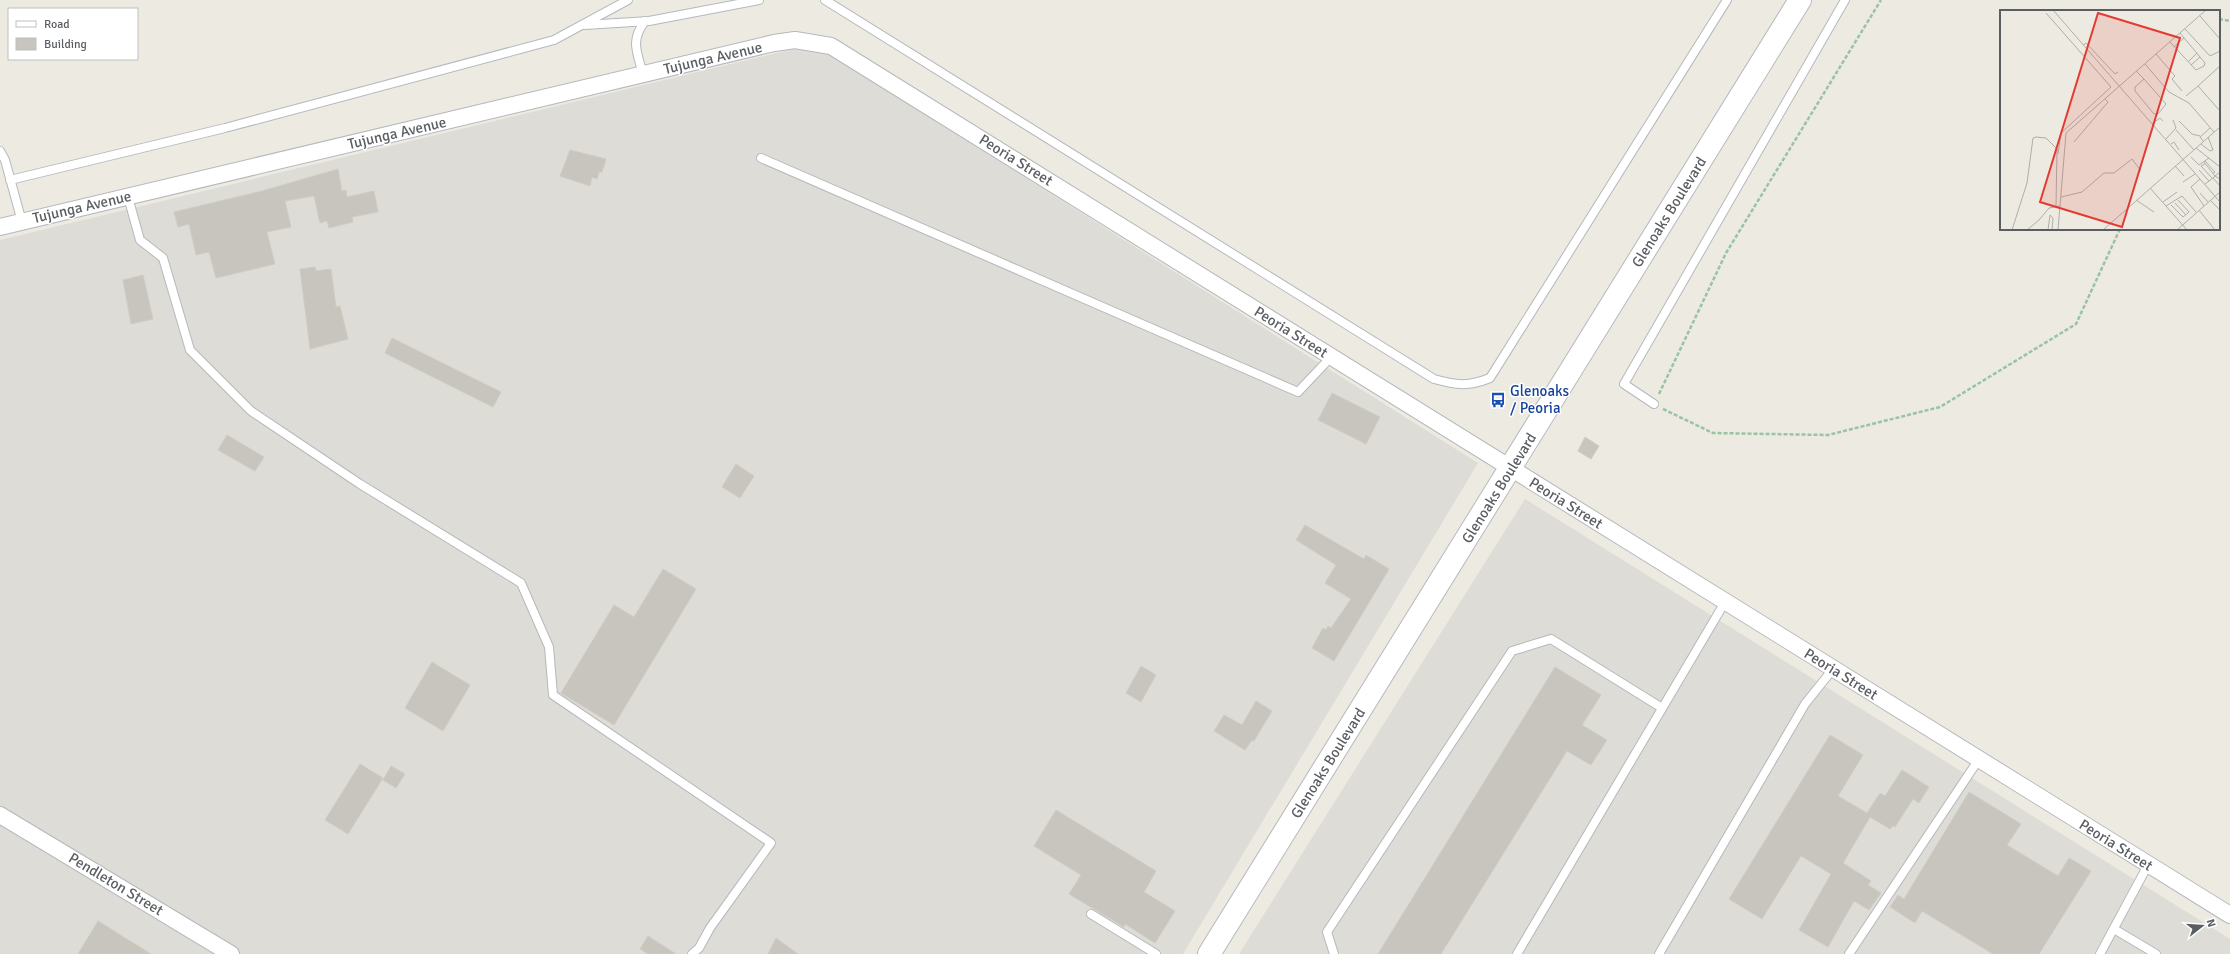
<svg xmlns="http://www.w3.org/2000/svg" width="2230" height="954" viewBox="0 0 2230 954" font-family="Signika,sans-serif">
  <rect width="100%" height="100%" fill="#edeae2"/>
  <g fill="#dedcd6">
    <path d="M806,46L826,52L1478,463L1183,954H238L0,809V240Z"/>
    <path d="M1525,499L2230,939V954H1239Z"/>
    <path d="M0,817L224,954H0Z"/>
  </g>
  <g fill="#c8c5bf" stroke="#d1ccc1">
    <path d="M570,150L606,159L602,172H599L597,179L592,177L590,186L560,176Z"/>
    <path d="M338,169L342,191L346,190L347,197L374,191L378,212L352,217L353,222L329,228L327,221L320,223L314,196L285,201L291,227L267,232L275,264L216,278L209,252L196,255L189,224L178,227L174,212L262,191Z"/>
    <path d="M315,267L316,271L331,269L336,307L340,306L348,339L310,349L300,269Z"/>
    <path d="M143,275L153,319L131,324L123,280Z"/>
    <path d="M392,338L501,392L493,407L385,353Z"/>
    <path d="M1332,393L1380,417L1366,444L1318,420Z"/>
    <path d="M227,435L264,457L255,471L218,450Z"/>
    <path d="M1585,437L1599,446L1591,459L1578,451Z"/>
    <path d="M736,464L754,476L740,498L722,487Z"/>
    <path d="M1305,525L1364,559L1366,555L1389,569L1334,661L1312,648L1323,628L1326,630L1328,626L1331,628L1351,599L1325,583L1336,565L1296,540Z"/>
    <path d="M663,569L696,589L614,725L561,693L614,605L634,617Z"/>
    <path d="M432,662L470,685L443,731L405,708Z"/>
    <path d="M1141,666L1156,675L1141,702L1126,693Z"/>
    <path d="M1555,667L1601,695L1582,725L1607,740L1591,765L1567,751L1441,954H1378Z"/>
    <path d="M1256,701L1272,711L1254,741L1252,740L1245,750L1214,731L1224,715L1242,725Z"/>
    <path d="M1830,735L1863,755L1838,796L1867,813L1880,793L1885,796L1902,770L1929,787L1919,803L1913,799L1895,827L1893,826L1890,829L1870,817L1843,863L1871,881L1868,885L1881,893L1869,910L1854,901L1828,947L1799,930L1831,874L1801,856L1762,919L1729,899Z"/>
    <path d="M360,764L383,778L348,834L325,820Z"/>
    <path d="M391,766L405,774L396,788L383,780Z"/>
    <path d="M1969,792L2021,824L2007,845L2058,876L2069,858L2091,871L2039,954H1993L1922,911L1915,923L1890,907L1898,895L1904,899Z"/>
    <path d="M1056,810L1156,871L1144,892L1175,911L1155,943L1125,924L1124,927L1069,894L1081,875L1034,846Z"/>
    <path d="M98,921L151,954H78Z"/>
    <path d="M648,936L676,954H648L640,949Z"/>
    <path d="M776,938L798,954H768Z"/>
  </g>
  <g fill="none" stroke-linecap="round" stroke-linejoin="round">
    <g stroke="#b5b8bc" stroke-width="10">
      <g id="lane">
        <path d="M825,0L1434,379C1456,385 1468,387 1490,378L1727,0"/>
        <path d="M585,25L649,21L759,0"/>
        <path d="M643,74C637,52 630,41 645,21"/>
        <path d="M0,151L5,160L22,222"/>
        <path d="M761,158L1298,392L1331,357"/>
        <path d="M10,180L225,128L554,40L628,0"/>
        <path d="M128,197L140,240L163,258L190,350L251,411L360,484L521,583L549,647L553,695L771,843L710,928L699,948L692,954"/>
        <path d="M1654,404L1624,384L1845,0"/>
        <path d="M1091,914L1156,954"/>
        <path d="M2114,929L2156,954"/>
        <path d="M1334,954L1327,932L1512,651L1551,639L1662,708"/>
        <path d="M1517,954L1725,602"/>
        <path d="M1659,954L1805,704L1833,669"/>
        <path d="M1849,954L1979,759"/>
        <path d="M2100,954L2148,865"/>
      </g>
    </g>
    <g stroke="#b5b8bc" stroke-width="18">
      <g id="street">
        <path d="M0,227L774,43L795,40L831,46L2230,915"/>
        <path d="M0,815L231,954"/>
      </g>
    </g>
    <g stroke="#b6b9be" stroke-width="24">
      <path id="secondary" d="M1209,954L1800,0"/>
    </g>
    <g stroke="#99c4a3" stroke-width="2.5" stroke-dasharray="4 2" stroke-linecap="butt">
      <path d="M2178,11H2182"/>
      <path d="M2219,19L2230,21"/>
      <path d="M1659,394L1726,253L1881,0"/>
      <path d="M1663,409L1713,433L1828,435L1940,407L2076,324L2120,229"/>
    </g>
    <use href="#lane" stroke="#fff" stroke-width="8"/>
    <use href="#street" stroke="#fff" stroke-width="16"/>
    <use href="#secondary" stroke="#fff" stroke-width="22"/>
  </g>
  <defs>
    <g id="bus-bare" transform="scale(1.2)"><path d="M-5-6H5V4H4V6H2V4H-2V6H-4V4H-5ZM-3.5-4V0h7V-4ZM-3.5 1.2v1.5H-2V1.2ZM2 1.2v1.5H3.5V1.2Z" fill="#1a4fb4" stroke="#fff" stroke-width="2.5" paint-order="stroke"/></g>
  </defs>
  <g fill-rule="evenodd">
    <use href="#bus-bare" x="1498" y="400"/>
  </g>
  <g text-anchor="middle" stroke-width="3" stroke-linejoin="round" paint-order="stroke">
    <g font-size="15" fill="#5a5e62" stroke="#fff">
      <text transform="translate(713 58) rotate(-13)" y="5">Tujunga Avenue</text>
      <text transform="translate(397 133) rotate(-13)" y="5">Tujunga Avenue</text>
      <text transform="translate(1016 160) rotate(32)" y="5">Peoria Street</text>
      <text transform="translate(82 207) rotate(-13)" y="5">Tujunga Avenue</text>
      <text transform="translate(1669 212) rotate(-58)" y="5">Glenoaks Boulevard</text>
      <text transform="translate(1291 332) rotate(32)" y="5">Peoria Street</text>
      <text transform="translate(1499 488) rotate(-58)" y="5">Glenoaks Boulevard</text>
      <text transform="translate(1566 503) rotate(32)" y="5">Peoria Street</text>
      <text transform="translate(1841 674) rotate(32)" y="5">Peoria Street</text>
      <text transform="translate(1328 763) rotate(-58)" y="5">Glenoaks Boulevard</text>
      <text transform="translate(2116 845) rotate(32)" y="5">Peoria Street</text>
      <text transform="translate(116 884) rotate(31)" y="5">Pendleton Street</text>
    </g>
    <g font-size="15" fill="#164399" stroke="#fff" text-anchor="start">
      <text x="1510" y="396">Glenoaks<tspan x="1510" dy="17">/ Peoria</tspan></text>
    </g>
  </g>
  <g transform="translate(2000 10)">
    <rect width="220" height="220" fill="#edeae2"/>
    <path fill="none" stroke="#aeaeab" stroke-width="1" d="M53,0L220,192M46,3L111,77L61,123L58,144M200,6L220,29M185,19L210,46L220,41M170,32L196,60L204,56L205,53L180,23M83,35L86,33L115,64L118,62M174,37L184,28M156,44L175,66L172,69L182,81M188,52L197,43M145,54L169,82L189,93L214,122M191,55L200,47M220,56L198,76L220,101M136,61L144,69L166,94L158,104H154L135,81V77L144,69M186,86L198,76M179,111L192,124L200,126M152,114L160,108L163,111M176,120L194,140M166,129L176,118L173,110M203,131L200,127L210,118M74,132L108,92L105,89M171,134L174,132L179,140M201,134L210,141L213,140L208,127M196,138L220,157M191,147L199,155L209,148M205,151L215,162L213,163M204,152L215,166L213,168M205,154L201,156L212,168M175,156L184,166M199,160L209,171M220,162L215,166L220,169M200,169L191,177L204,196M183,172L195,164M205,174L213,168L220,176M150,178L187,220M200,183L208,192M61,187L82,182L104,163H114L132,149L141,161M136,190L154,202M210,190L219,199M163,192L177,182M175,193L186,205M171,195L183,207L189,202L178,190M166,196L182,186L196,202M199,200L215,220M12,220L27,173L33,128L36,127L46,128L57,139L56,196M27,220L39,210L49,198L60,196M48,220L50,205L53,208L52,220M58,220L66,123L206,0M103,220L220,117M177,220L220,182"/>
    <path fill="#e33b32" fill-opacity="0.15" stroke="#e33b32" stroke-width="2" d="M98,3L180,28L122,217L40,192Z"/>
    <rect width="220" height="220" fill="none" stroke="#5a5e62" stroke-width="2"/>
  </g>
  <rect x="8" y="8" width="130" height="52" fill="#ffffff" stroke="#bdbfc0"/>
  <rect x="16" y="21" width="20" height="6" fill="#ffffff" stroke="#bdbfc0"/>
  <text x="44" y="28" font-size="12" fill="#5a5e62">Road</text>
  <rect x="16" y="38" width="20" height="12" fill="#c8c5bf" stroke="#bdbfc0"/>
  <text x="44" y="48" font-size="12" fill="#5a5e62">Building</text>
  <g transform="translate(2202 926) rotate(73)" stroke="#ffffff" stroke-width="3" paint-order="stroke">
  <path d="M0-3L7 15L0 10L-7 15Z" fill="#5a5e62"/>
  <text y="-6" font-size="11" font-weight="bold" text-anchor="middle" fill="#5a5e62">N</text>
  </g>
</svg>
